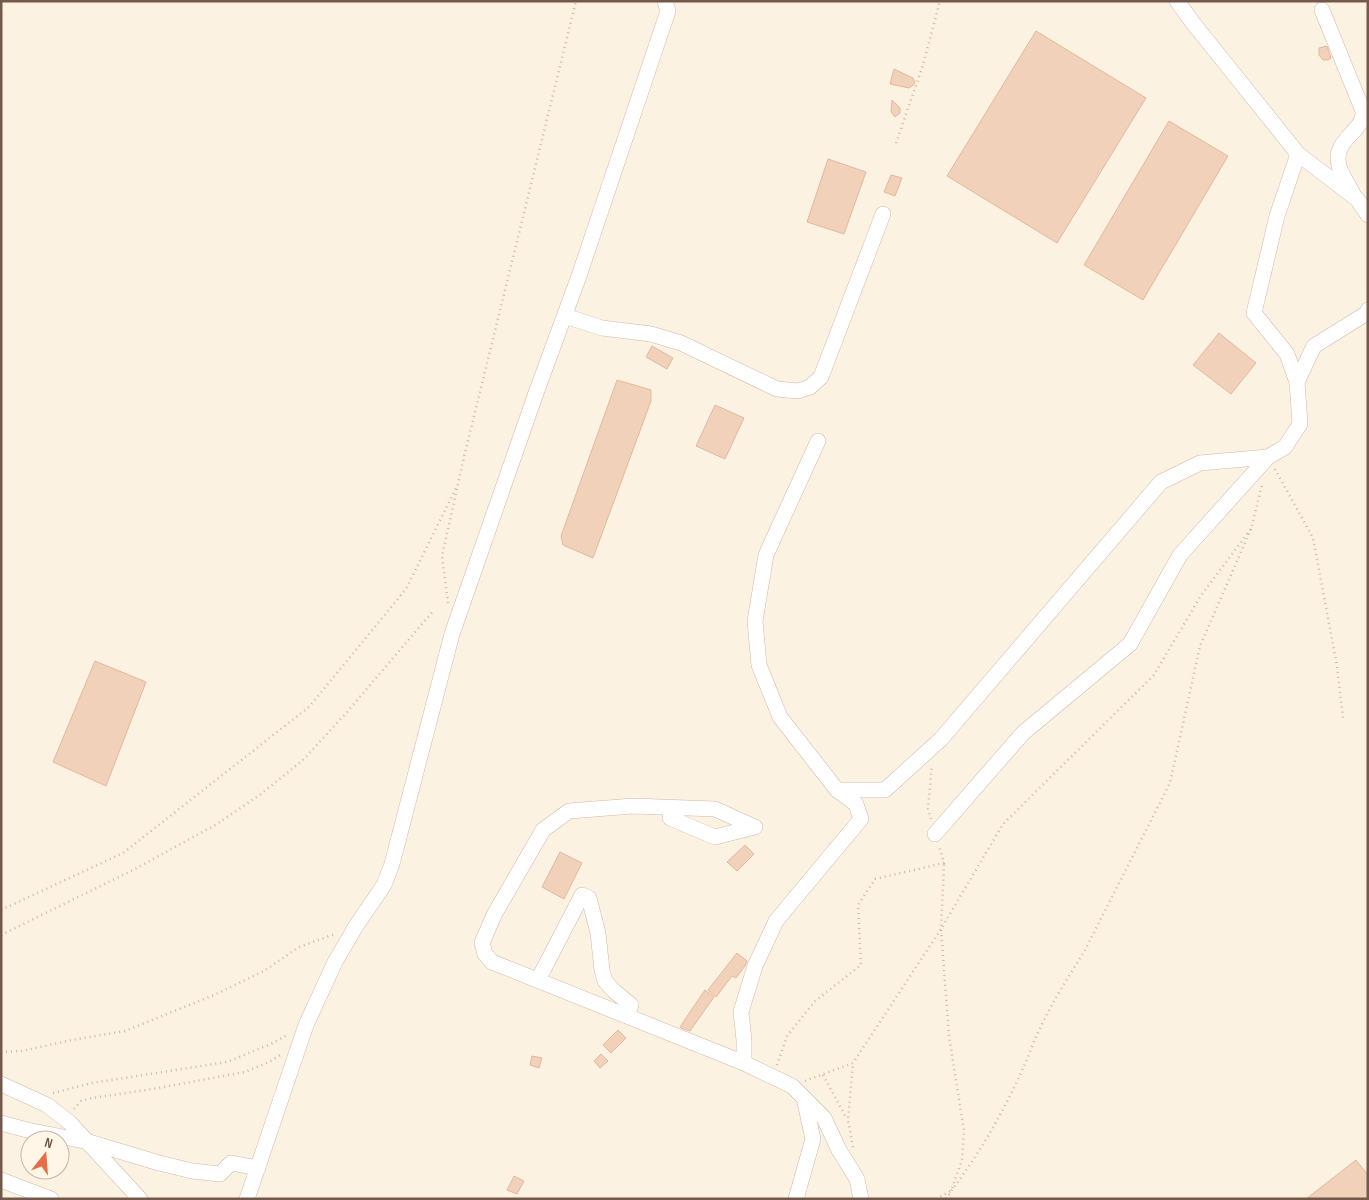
<svg xmlns="http://www.w3.org/2000/svg" width="1369" height="1200" viewBox="0 0 1369 1200" font-family="'Sofia Sans Condensed',sans-serif">
  <rect width="100%" height="100%" fill="#fcf2e2"/>
  <g fill="#f1d1ba" stroke="#e3b89b">
    <path d="M1036,31L1146,98L1057,243L947,176Z"/>
    <path d="M1327,46L1331,58L1328,60H1323L1319,55V48Z"/>
    <path d="M894,69L913,78L915,83L912,86L909,88L890,84Z"/>
    <path d="M892,100L900,108V113L895,117L891,112Z"/>
    <path d="M1169,121L1228,156L1143,300L1084,265Z"/>
    <path d="M828,159L866,172L844,234L807,222Z"/>
    <path d="M891,175L902,178L895,196L884,192Z"/>
    <path d="M1219,333L1256,363L1231,394L1193,365Z"/>
    <path d="M652,346L673,358L667,369L646,357Z"/>
    <path d="M617,380L651,390V401L593,558L563,545L561,536Z"/>
    <path d="M715,405L744,418L725,459L696,446Z"/>
    <path d="M95,661L146,682L106,786L53,762Z"/>
    <path d="M745,845L754,854L737,871L727,862Z"/>
    <path d="M560,852L582,863L564,899L542,887Z"/>
    <path d="M737,953L747,961L745,966L736,978L732,976L716,997L708,990Z"/>
    <path d="M705,990L714,997L690,1031L681,1028L680,1027L692,1009Z"/>
    <path d="M618,1030L626,1038L611,1053L603,1045Z"/>
    <path d="M601,1054L608,1061L600,1068L594,1061Z"/>
    <path d="M532,1056L542,1058L539,1068L530,1065Z"/>
    <path d="M1356,1160L1368,1175V1199H1306Z"/>
    <path d="M514,1176L524,1181L517,1194L507,1190Z"/>
  </g>
  <g fill="none" stroke-linecap="round" stroke-linejoin="round">
    <g stroke="#cdbaa9" stroke-width="16">
      <g id="minor">
        <path d="M1177,1L1193,23L1298,154L1357,199L1368,215"/>
        <path d="M1322,10L1363,111C1365,132 1332,138 1339,166C1341,175 1349,185 1353,194"/>
        <path d="M565,316L602,328L651,334L681,343L777,389L798,391L810,387L821,377L883,214"/>
        <path d="M1297,382L1287,354L1254,313L1277,216L1298,154"/>
        <path d="M837,790H885L941,739L1161,482L1200,463L1268,457L1285,447L1300,424L1297,382L1314,346L1367,313L1368,310"/>
        <path d="M670,818L715,837L755,827L715,809L633,806L569,811L543,830L494,915L482,943L485,954L492,962L744,1063L792,1086L824,1118L839,1150L857,1179L861,1199"/>
        <path d="M935,834L1023,733L1130,644L1180,555L1268,457"/>
        <path d="M538,980L582,895L589,898L598,933L602,970L605,981L614,991L631,1005L627,1016"/>
        <path d="M744,1063V1040L741,1012L755,966L776,921L861,819L856,804L837,790L780,717L759,665L755,621L766,555L818,441"/>
        <path d="M1,1084L47,1105L70,1123L140,1199"/>
        <path d="M1,1123L27,1130L89,1142L159,1163L192,1171L220,1174L231,1163L258,1168"/>
        <path d="M1,1180L51,1199"/>
        <path d="M247,1199L306,1025L335,962L356,926L384,885L392,864L452,634L536,393L579,276L668,11L665,1"/>
        <path d="M796,1199L813,1139L804,1098"/>
      </g>
    </g>
    <g stroke="#d5b49d" stroke-width="2.5" stroke-dasharray="1 4" stroke-linecap="butt">
      <path d="M896,143L923,65L940,1"/>
      <path d="M1275,469L1313,538L1337,666L1343,718"/>
      <path d="M1251,529L1200,646L1170,783L1084,952C1068,978 1050,1005 1038,1033C1032,1044 1029,1057 1023,1068C1004,1111 980,1153 951,1191L962,1160L964,1131L949,1036L941,929L1003,824L1154,675L1200,597L1251,529L1262,485"/>
      <path d="M448,603L442,556L464,457L576,1"/>
      <path d="M931,819L928,809L932,765"/>
      <path d="M1,910L123,853L309,707L406,589L456,488"/>
      <path d="M1,935L135,869L217,824L261,794L303,760L347,712L434,610"/>
      <path d="M1,1052L22,1051L72,1040L125,1031L214,995L264,971L299,947L335,934"/>
      <path d="M777,1065L787,1036L815,1001L861,965L858,905L875,879L944,863L939,846"/>
      <path d="M823,1075L847,1119"/>
      <path d="M805,1081L853,1063L941,929L944,863"/>
      <path d="M53,1093L92,1083L227,1062L271,1044L289,1034"/>
      <path d="M74,1109L81,1101L92,1098L153,1089L245,1072L269,1062L282,1054"/>
      <path d="M853,1147L848,1120L853,1063"/>
      <path d="M936,1199L951,1191"/>
      <path d="M946,1199L951,1192"/>
    </g>
    <use href="#minor" stroke="#fff" stroke-width="15"/>
  </g>
  <rect width="1369" height="1200" fill="none" stroke="#735949" stroke-width="5"/>
  <g transform="translate(45 1155) rotate(17)"><circle r="24" fill="#fff6e8" stroke="#c7b7a8"/>
  <path d="M0-4L9 19L0 12L-9 19Z" fill="#e56f48"/>
  <text y="-8" font-size="14" font-weight="bold" text-anchor="middle" fill="#735949">N</text>
  </g>
</svg>
